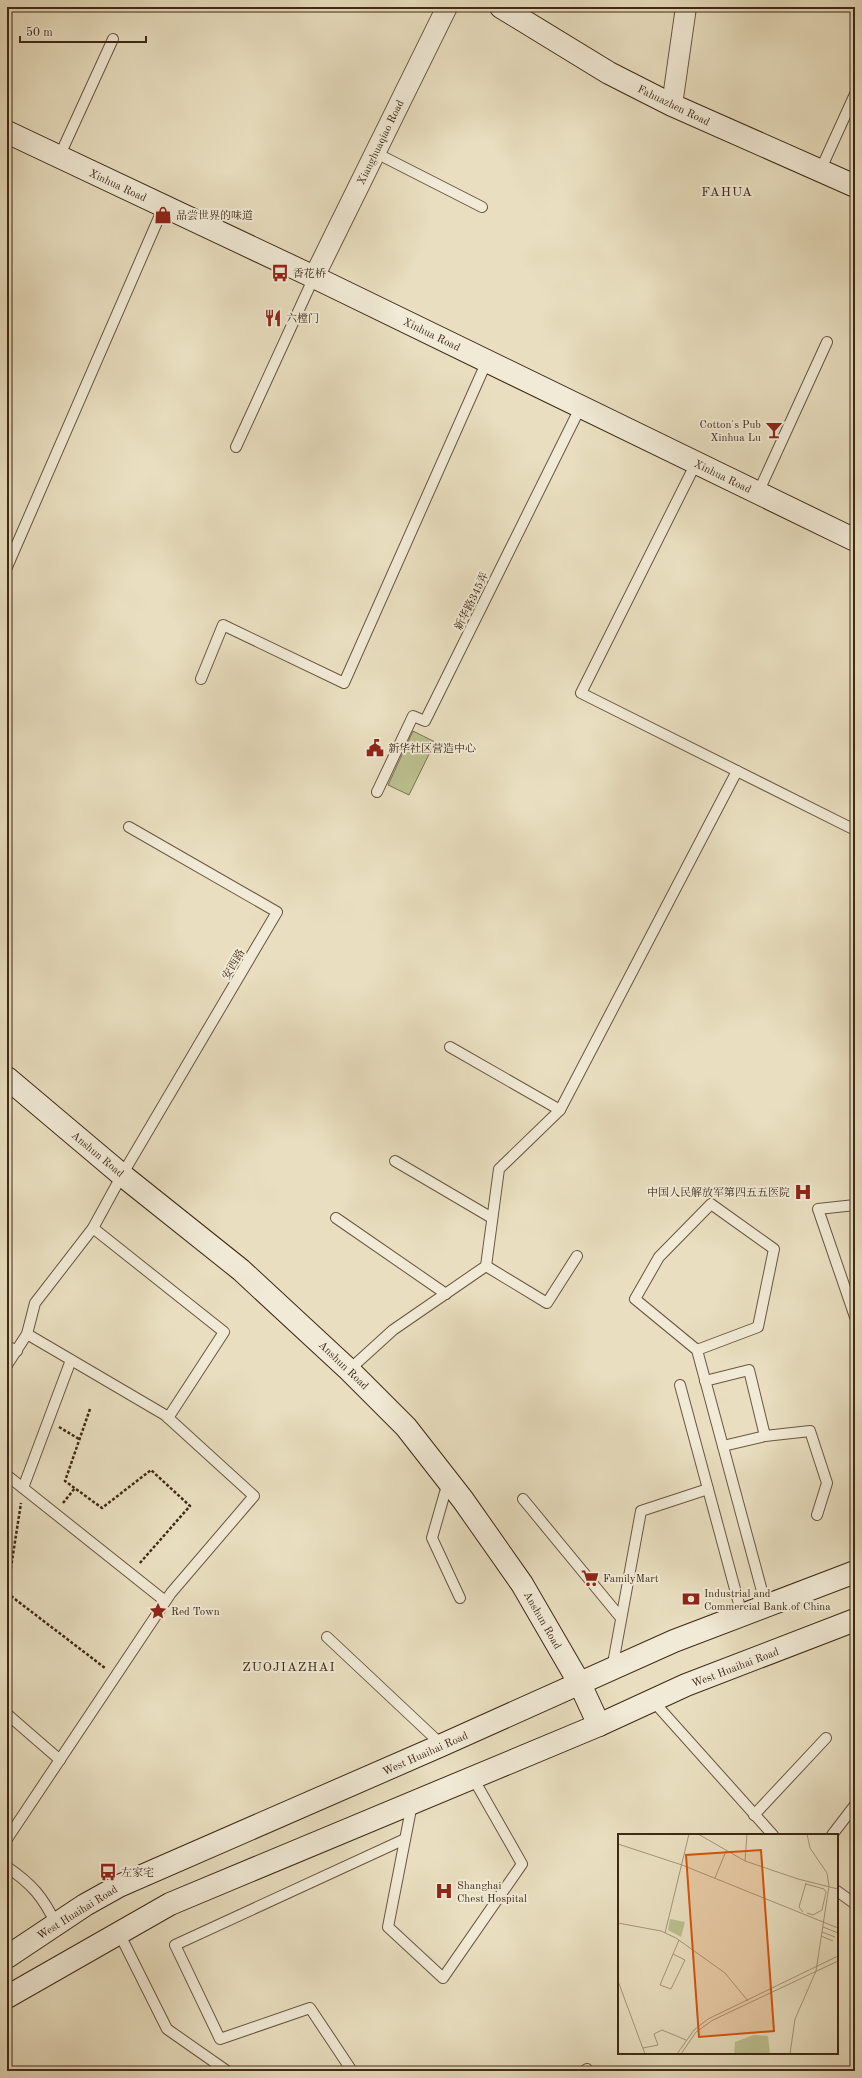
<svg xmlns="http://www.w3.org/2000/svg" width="862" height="2078" viewBox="0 0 862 2078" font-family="'Old Standard TT','Noto Serif SC',serif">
  <rect width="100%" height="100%" fill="#e9dfc0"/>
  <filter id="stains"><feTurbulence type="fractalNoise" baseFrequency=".005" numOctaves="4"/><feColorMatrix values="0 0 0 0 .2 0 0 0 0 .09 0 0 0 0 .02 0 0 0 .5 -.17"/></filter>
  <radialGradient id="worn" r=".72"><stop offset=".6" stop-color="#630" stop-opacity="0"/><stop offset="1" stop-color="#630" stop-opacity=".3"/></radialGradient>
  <path fill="#bbc08f" stroke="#7c7452" d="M413,731L435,742L409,795L388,785Z"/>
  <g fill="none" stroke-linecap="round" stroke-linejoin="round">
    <g stroke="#695640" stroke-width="12">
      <g id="lane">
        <path d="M374,152L482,207"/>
        <path d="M59,157L113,39"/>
        <path d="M820,171L855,94"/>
        <path d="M236,447L314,277"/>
        <path d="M696,463L581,693L855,830"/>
        <path d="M758,493L827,342"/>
        <path d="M7,567L164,206"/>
        <path d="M201,679L223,625L344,683L487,361"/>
        <path d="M377,792L413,716L425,721L581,406"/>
        <path d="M450,1047L560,1110"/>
        <path d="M395,1161L492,1218"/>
        <path d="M855,1205L818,1209L855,1317"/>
        <path d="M336,1218L446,1294"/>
        <path d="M93,1228L224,1332L168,1418"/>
        <path d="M486,1266L547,1303L577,1256"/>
        <path d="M7,1346L17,1351"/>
        <path d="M697,1350L758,1327L774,1249L711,1204L659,1257L635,1299L697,1350L766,1606"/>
        <path d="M71,1360L23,1488L165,1601"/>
        <path d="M7,1365L27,1334L35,1303L93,1228L122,1175L277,912L129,827"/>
        <path d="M349,1370L393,1330L486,1266L499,1169L560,1110L737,771"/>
        <path d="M705,1381L749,1370L765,1436L810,1431L827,1483L817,1515"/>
        <path d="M680,1385L708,1489"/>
        <path d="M723,1446L765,1436"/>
        <path d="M9,1477L23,1488"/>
        <path d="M448,1482L432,1538L460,1598"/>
        <path d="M523,1499L621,1618"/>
        <path d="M327,1637L442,1745"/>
        <path d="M612,1669L641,1511L708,1489L742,1615"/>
        <path d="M653,1701L773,1835"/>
        <path d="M7,1714L60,1760"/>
        <path d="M412,1804L388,1927L443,1978L522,1864L473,1778"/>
        <path d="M754,1815L826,1738"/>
        <path d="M832,1835L855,1805"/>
        <path d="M7,1839L171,1593L254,1496L165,1415L27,1334"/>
        <path d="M7,1867C32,1884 43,1897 56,1924"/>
        <path d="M837,1891L855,1904"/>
        <path d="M119,1933L167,2029L227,2071"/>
        <path d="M352,2071L310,2008L220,2039L175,1945L405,1839"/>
        <path d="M584,2071L587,2069"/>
      </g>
    </g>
    <g stroke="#695640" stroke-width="22">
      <g id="street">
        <path d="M672,105L686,7"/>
        <path d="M314,277L447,7"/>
      </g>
    </g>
    <g stroke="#3e2915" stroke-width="24">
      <g id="secondary">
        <path d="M501,7L609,73L672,105L855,186"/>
        <path d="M7,132L314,277L855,540"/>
        <path d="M7,1078L122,1175L241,1270L349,1370L406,1427L463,1500L522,1584L580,1684L599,1725"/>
        <path d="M7,1957L85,1905L119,1886L442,1745L674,1641L855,1572"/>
        <path d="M7,1997L170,1904L599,1725L686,1685L855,1620"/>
      </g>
    </g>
    <g stroke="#3e2915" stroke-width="2.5" stroke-dasharray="3 2" stroke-linecap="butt">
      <path d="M90,1409L65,1481L102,1508L151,1470L190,1506L139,1564"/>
      <path d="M59,1427L79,1439"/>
      <path d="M63,1503L75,1488"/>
      <path d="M7,1593L105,1668"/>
      <path d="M7,1593L21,1503"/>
    </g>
    <use href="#lane" stroke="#f1ead6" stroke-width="10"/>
    <use href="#street" stroke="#f1ead6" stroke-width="20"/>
    <use href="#secondary" stroke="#f1ead6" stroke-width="22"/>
  </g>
  <defs>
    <g id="shop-bare" transform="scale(1.38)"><path d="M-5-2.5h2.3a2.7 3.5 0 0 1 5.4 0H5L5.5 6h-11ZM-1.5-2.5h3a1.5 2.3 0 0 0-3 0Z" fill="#8f2418" stroke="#f1ead6" stroke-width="2.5" paint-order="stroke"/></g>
    <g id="bus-bare" transform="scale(1.38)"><path d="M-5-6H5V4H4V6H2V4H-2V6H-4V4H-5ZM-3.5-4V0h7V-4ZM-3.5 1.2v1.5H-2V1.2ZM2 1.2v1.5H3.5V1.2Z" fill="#8f2418" stroke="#f1ead6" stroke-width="2.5" paint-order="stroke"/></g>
    <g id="restaurant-bare" transform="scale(1.38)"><path d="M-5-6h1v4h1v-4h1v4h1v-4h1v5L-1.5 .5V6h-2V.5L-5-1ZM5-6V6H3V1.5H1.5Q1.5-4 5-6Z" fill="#8f2418" stroke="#f1ead6" stroke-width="2.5" paint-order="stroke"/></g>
    <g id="bar-bare" transform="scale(1.38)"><path d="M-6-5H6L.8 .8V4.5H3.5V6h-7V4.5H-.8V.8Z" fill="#8f2418" stroke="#f1ead6" stroke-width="2.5" paint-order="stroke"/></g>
    <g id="civic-bare" transform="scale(1.38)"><path d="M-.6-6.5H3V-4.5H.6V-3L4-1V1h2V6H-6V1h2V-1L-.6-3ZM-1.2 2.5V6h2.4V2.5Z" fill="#8f2418" stroke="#f1ead6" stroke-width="2.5" paint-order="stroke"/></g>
    <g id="hospital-bare" transform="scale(1.38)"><path d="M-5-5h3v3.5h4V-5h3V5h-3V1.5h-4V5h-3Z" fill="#8f2418" stroke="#f1ead6" stroke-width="2.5" paint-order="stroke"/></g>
    <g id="supermarket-bare" transform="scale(1.38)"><path d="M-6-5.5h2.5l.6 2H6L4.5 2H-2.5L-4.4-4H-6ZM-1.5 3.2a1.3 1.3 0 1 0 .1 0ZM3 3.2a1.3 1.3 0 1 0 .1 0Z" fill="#8f2418" stroke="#f1ead6" stroke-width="2.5" paint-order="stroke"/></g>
    <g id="bank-bare" transform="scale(1.38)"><path d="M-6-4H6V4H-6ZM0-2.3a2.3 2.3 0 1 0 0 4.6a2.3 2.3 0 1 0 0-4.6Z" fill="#8f2418" stroke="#f1ead6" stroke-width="2.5" paint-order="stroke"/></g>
    <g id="sight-bare" transform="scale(1.38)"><path d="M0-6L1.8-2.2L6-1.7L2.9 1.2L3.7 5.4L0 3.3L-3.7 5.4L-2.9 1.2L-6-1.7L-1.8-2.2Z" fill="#8f2418" stroke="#f1ead6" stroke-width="2.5" paint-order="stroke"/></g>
  </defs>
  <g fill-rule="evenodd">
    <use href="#shop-bare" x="163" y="215"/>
    <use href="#bus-bare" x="280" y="273"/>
    <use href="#restaurant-bare" x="273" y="318"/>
    <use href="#bar-bare" x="774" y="430"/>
    <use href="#civic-bare" x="375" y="748"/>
    <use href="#hospital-bare" x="803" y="1192"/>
    <use href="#supermarket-bare" x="590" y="1578"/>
    <use href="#bank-bare" x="691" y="1599"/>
    <use href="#sight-bare" x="158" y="1611"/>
    <use href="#bus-bare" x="108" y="1872"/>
    <use href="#hospital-bare" x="444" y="1891"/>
  </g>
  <g text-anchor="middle" stroke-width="4" stroke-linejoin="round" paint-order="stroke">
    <g font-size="11" fill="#3e2915" stroke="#f1ead6">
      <text transform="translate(674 105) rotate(26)" y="4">Fahuazhen Road</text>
      <text transform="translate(380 142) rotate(-64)" y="4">Xianghuaqiao Road</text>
      <text transform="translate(118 185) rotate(25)" y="4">Xinhua Road</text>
      <text transform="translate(432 334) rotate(26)" y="4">Xinhua Road</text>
      <text transform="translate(723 476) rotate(26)" y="4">Xinhua Road</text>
      <text transform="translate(471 601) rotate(-64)" y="4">新华路345弄</text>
      <text transform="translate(233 964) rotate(-59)" y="4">安西路</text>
      <text transform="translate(98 1154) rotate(40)" y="4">Anshun Road</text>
      <text transform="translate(344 1365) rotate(44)" y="4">Anshun Road</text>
      <text transform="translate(543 1620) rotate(60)" y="4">Anshun Road</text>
      <text transform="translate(735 1667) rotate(-21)" y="4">West Huaihai Road</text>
      <text transform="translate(425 1753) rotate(-24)" y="4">West Huaihai Road</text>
      <text transform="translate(77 1912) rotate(-32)" y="4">West Huaihai Road</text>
    </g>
    <g font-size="11" fill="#3e2915" stroke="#f1ead6" text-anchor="start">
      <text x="176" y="219">品尝世界的味道</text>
      <text x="293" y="277">香花桥</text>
      <text x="286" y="322">六樘门</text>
      <text x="761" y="428" text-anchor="end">Cotton's Pub<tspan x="761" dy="13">Xinhua Lu</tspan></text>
      <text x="388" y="752">新华社区营造中心</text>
      <text x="790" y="1196" text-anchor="end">中国人民解放军第四五五医院</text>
      <text x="603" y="1582">FamilyMart</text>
      <text x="704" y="1597">Industrial and<tspan x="704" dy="13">Commercial Bank of China</tspan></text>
      <text x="171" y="1615">Red Town</text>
      <text x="121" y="1876">左家宅</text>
      <text x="457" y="1889">Shanghai<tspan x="457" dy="13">Chest Hospital</tspan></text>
    </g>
    <g font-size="13" letter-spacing="1" fill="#3e2915" stroke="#f1ead6">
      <text x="727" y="196">FAHUA</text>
      <text x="289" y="1671">ZUOJIAZHAI</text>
    </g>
  </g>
  <g transform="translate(618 1834)">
    <rect width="220" height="220" fill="#e9dfc0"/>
    <path d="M52,85L67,88L63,103L50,96ZM136,201L150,202L152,220H116L117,208Z" fill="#bbc08f"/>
    <path fill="none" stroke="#a5967c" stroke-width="1" d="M80,0L127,27L180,45L220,55M0,10L64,31L220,94M127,27L129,0M97,44L108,17M188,50L206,55L208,58L204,76L195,81L189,79M185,78L181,73L188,49M0,89L43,97L58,104L107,139L130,167M205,93L220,99M204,98L217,103M47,99L71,0M203,102L215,107M55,120L67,126L53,155L42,151L61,106M0,147L27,220M25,214L40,211L36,200L44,196L68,206M59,220L76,196L90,185L220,122M63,220L78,198L95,186L220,127M172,220L177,185L198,137L211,52L209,39L192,14L189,0"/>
    <path fill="#d7540d" fill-opacity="0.15" stroke="#d7540d" stroke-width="2" d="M143,16L156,197L81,203L68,21Z"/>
    <rect width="220" height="220" fill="none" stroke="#3e2915" stroke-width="2"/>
  </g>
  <rect width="862" height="2078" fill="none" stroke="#e9dfc0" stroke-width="24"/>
  <rect x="8" y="8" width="846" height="2062" fill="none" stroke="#3e2915" stroke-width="2"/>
  <rect x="12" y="12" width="838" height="2054" fill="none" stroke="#3e2915"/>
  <path d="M20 36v6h126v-6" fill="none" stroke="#3e2915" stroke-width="2"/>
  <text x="26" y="36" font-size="12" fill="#3e2915" stroke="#f1ead6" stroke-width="3" paint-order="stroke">50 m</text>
  <rect width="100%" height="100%" filter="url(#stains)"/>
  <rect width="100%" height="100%" fill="url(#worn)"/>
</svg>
